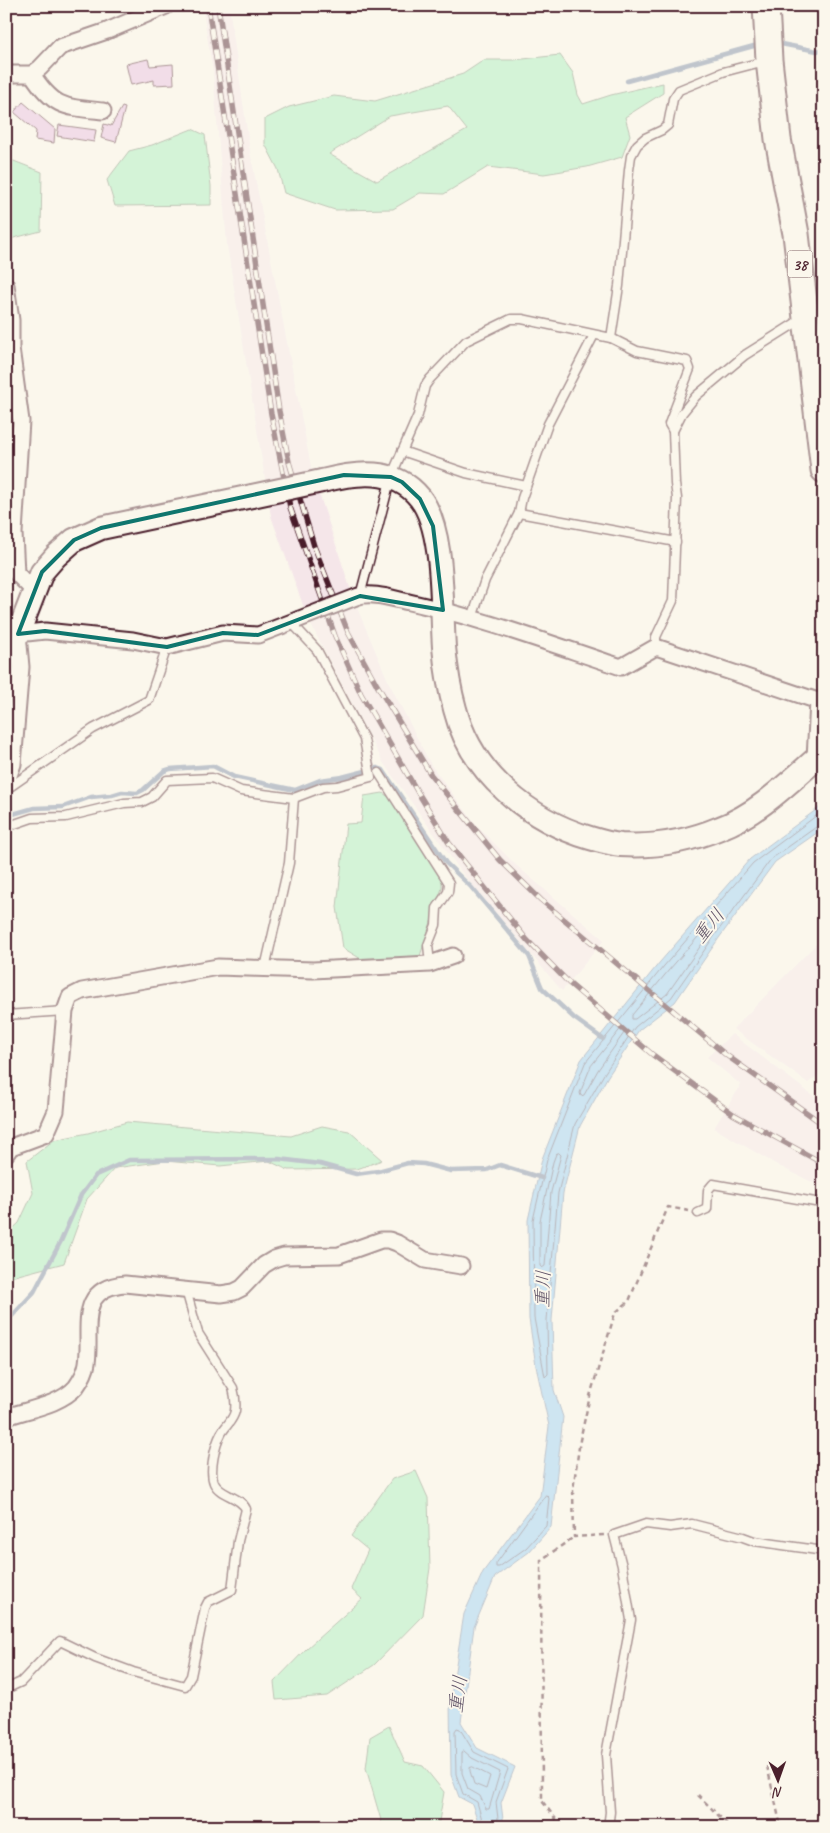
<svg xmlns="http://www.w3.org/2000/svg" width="830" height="1833" viewBox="0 0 830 1833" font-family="Caveat,'Klee One',sans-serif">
  <rect width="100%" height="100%" fill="#fbf7ec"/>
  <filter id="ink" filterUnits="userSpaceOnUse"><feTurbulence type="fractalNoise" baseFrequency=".02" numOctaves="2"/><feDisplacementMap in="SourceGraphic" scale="10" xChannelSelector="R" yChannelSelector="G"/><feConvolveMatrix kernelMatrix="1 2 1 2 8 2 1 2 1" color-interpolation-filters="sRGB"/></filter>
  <g filter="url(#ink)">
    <g fill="#f5e6e9">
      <path d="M202,6H229L250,151L312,472L355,603L389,683L431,765L478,827L517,866L604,940L562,991L463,874L384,764L308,619L271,516L227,245L213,72Z"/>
      <path d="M824,936V1075L821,1073L808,1083L733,1029Z"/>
      <path d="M732,1034L824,1104V1188L779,1166L714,1128L741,1085L707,1057Z"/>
    </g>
    <g fill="#a5eebd" stroke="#788674" fill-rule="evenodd">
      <path d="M560,55L573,73L578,95L583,104L611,95L663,83V93L625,117L630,135L622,157L587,167L544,174L488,167L444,194L420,193L393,209L335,210L284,193L278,169L265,144V119L289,107L334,96L375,101L463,74L484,60H514ZM448,106L467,130L377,181L329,154L390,116Z"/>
      <path d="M192,129L205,135L211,186V205L115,206L107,180L129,151L152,145Z"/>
      <path d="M6,158L42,172L41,231L6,240Z"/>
      <path d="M383,793L393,800L442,877V888L419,959L366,962L343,948L337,907L346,824L361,823L364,796Z"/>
      <path d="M127,1122L291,1136L322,1126L349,1131L382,1160L357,1169L288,1170L269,1161L220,1166L165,1161L115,1168L87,1199L64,1263L7,1278L6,1235L19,1223L33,1193L27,1161L54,1140L88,1133Z"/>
      <path d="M416,1471L428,1498L430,1568L423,1615L374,1665L327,1696L276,1700L274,1682L307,1648L362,1599L351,1589L368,1550L351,1536L392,1479Z"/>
      <path d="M389,1726L405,1762L423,1766L444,1792L438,1827H383L366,1768L370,1737Z"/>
    </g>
    <path fill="#97cef6" stroke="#7888a5" d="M824,804V828L775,862L719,938L675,1002L639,1030L608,1076L580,1126L563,1193L552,1320L554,1390L563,1417L551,1527L529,1552L495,1577L474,1627L461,1722L477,1748L515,1767L501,1803L504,1827H480L472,1804L459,1797L451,1775L450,1702L464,1614L483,1572L540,1496L549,1426L536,1366L529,1319L528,1220L542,1159L581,1060L660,962L750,859Z"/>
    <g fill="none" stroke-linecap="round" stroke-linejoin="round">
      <g stroke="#69657c" stroke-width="1">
        <path d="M824,810L753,863L664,966L585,1063L547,1160L533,1220L534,1318L545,1377L548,1374L547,1320L558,1193L575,1124L604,1074L635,1027L671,998L715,935L771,859L819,825H824"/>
        <path d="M716,917L718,921L667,994L635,1019H632V1015L669,970Z"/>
        <path d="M621,1029L624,1031V1033L598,1070L584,1095L581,1096L580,1093L591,1066Z"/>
        <path d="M559,1153L561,1155L551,1192L545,1266L542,1268L540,1266V1221L553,1162L556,1154Z"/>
        <path d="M546,1495L549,1498L546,1526L526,1548L499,1567H496V1564Z"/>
        <path d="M464,1751L472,1758L500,1772L489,1809H486L480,1796L468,1789L462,1773V1754Z"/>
        <path d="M473,1767L490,1776L486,1789L474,1784L470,1771V1768Z"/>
        <path d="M484,1827L477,1802L463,1794L456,1774L455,1731L457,1728L460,1729L474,1752L508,1769L496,1802L499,1827"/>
      </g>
      <g stroke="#7888a5" stroke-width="4.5">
        <path d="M776,43L817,51L824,49"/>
        <path d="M627,81L761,44"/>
        <path d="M6,816L34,808L63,807L91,797L112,795L122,792L137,793L143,790L164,771L170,769L213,766L234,777L295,790L320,780L342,777L377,768L383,770L446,863L471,887L529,956L542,988L574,1018L603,1039"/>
        <path d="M6,1319L12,1316L34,1292L61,1241L81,1195L96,1175L129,1160L279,1159L320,1164L356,1174L378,1171L408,1163L424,1164L451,1171L487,1170L500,1165L542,1178"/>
      </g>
    </g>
    <g fill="#e7bde3" stroke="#4a1f2b">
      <path d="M148,59L150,66L173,64L174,84L154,85V80L131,85L126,64Z"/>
      <path d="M23,102L55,129L54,143L35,140L36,131L14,112Z"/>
      <path d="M122,107L125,108L116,142L101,138L104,124L111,126Z"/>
      <path d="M59,125L96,130L94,142L57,136Z"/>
    </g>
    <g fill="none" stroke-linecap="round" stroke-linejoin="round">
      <g stroke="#4a1f2b" stroke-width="11">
        <g id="lane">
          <path d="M611,338L637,351L687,361L690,369L669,424L673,431L675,484L677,498L673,601L656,637V647"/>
          <path d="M673,431L682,413L696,396L745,355L802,319"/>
          <path d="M402,451L466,473L526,486"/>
          <path d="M519,513L676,542"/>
          <path d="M360,596L391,477L418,415L425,386L430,379L466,341L511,319H522L611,338L619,286L629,170L631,156L637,145L645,138L662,130L668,125L673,99L679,90L723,72L765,61"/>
          <path d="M472,618L485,580L519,513L522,498L548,424L594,335"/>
          <path d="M379,773L449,883L448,892L437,908L436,925L428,945L430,964"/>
          <path d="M7,789L93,729L149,700L167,647"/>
          <path d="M6,827L32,818L66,817L124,803L142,802L152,797L167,780L212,778L241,791L294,798L323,787L337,786L371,777L364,739L317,650L291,622"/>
          <path d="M265,968L289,863L294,798"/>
          <path d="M6,1015L65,1011"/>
          <path d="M698,1213L707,1209L708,1190L713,1184L815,1202H824"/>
          <path d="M6,1689L21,1682L60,1641L95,1658L133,1672L185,1686L191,1676L205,1608L208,1602L232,1590L238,1541L246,1509C240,1496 220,1496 214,1483C209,1471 215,1445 221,1434C225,1426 233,1421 235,1411C236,1403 235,1395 233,1388L198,1333L186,1290"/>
          <path d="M608,1827L610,1812L606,1755L631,1620L622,1566L614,1535L646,1524L670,1527L692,1524L743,1537L754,1541L824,1551"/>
        </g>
      </g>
      <g stroke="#4a1f2b" stroke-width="19">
        <g id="street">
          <path d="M6,74H32L40,68L60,47L107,31L166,6"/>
          <path d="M32,74C54,108 64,107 103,111"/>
          <path d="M6,285L11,320V348L21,421L14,533L16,573L35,592"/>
          <path d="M356,597C371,591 394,599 409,602C481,618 551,644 621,667L656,647L818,701L815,759"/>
          <path d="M6,784L13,764L21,667L18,634L45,631L133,640L167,647L223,633L258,635L297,620"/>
          <path d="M6,1154L11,1147L46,1134L56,1111L65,1011L70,997L82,991L218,967L313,970L430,964L453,956"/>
          <path d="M6,1417C29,1409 60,1405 76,1387C81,1380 86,1371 87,1363C92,1331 75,1288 125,1284L221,1294L234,1292L242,1288L264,1265L274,1259L284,1256L339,1255L381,1240H389L397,1243L425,1260L461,1266"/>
        </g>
      </g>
      <g stroke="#4a1f2b" stroke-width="26">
        <g id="secondary">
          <path d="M322,481C357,472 395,467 420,498C445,530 441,607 444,647C446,668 449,688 455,709C471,773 529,820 590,838C600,841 611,844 621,845C654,847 689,841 720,828C760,813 792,779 824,752"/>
          <path d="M6,639L18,634L42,572L56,556L74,540L101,528L252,496"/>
        </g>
      </g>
      <g stroke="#4a1f2b" stroke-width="29">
        <path id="primary" d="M766,6L769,60L778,139L796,234L824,470"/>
      </g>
      <g stroke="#4a1f2b" stroke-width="2.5" stroke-dasharray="5 4" stroke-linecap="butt">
        <path d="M604,1535L574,1537L573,1490L580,1440L590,1396L615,1313L629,1301L668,1207L689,1211"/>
        <path d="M767,1766L781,1827"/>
        <path d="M698,1795L730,1827"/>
        <path d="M562,1827L542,1801L541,1560L574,1537"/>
      </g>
      <use href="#lane" stroke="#fbf7ec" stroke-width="8"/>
      <use href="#street" stroke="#fbf7ec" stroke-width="15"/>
      <use href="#secondary" stroke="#fbf7ec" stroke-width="22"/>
      <use href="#primary" stroke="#fbf7ec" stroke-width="25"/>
      <g stroke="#4a1f2b" stroke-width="5.5">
        <g id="rail">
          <path d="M208,6L271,414L290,507L335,636L361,694L417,791L449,843L527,940L570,984L653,1055L733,1114L824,1164"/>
          <path d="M218,6L279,411L289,462L314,546L348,632L377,685L431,775L500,860L541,900L726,1055L824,1125"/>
        </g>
      </g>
      <use href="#rail" stroke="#fbf7ec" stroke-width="4" stroke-dasharray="11" stroke-linecap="butt"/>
      <g stroke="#4a1f2b" stroke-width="19" stroke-linecap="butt">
        <path id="street-bridge" d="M297,620L356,597"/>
      </g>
      <g stroke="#4a1f2b" stroke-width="26" stroke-linecap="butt">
        <path id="secondary-bridge" d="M252,496L322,481"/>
      </g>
      <use href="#street-bridge" stroke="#fbf7ec" stroke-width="15"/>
      <use href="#secondary-bridge" stroke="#fbf7ec" stroke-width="22"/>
    </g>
  </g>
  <path d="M0 0H830V1833H0ZM344,475L391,477L402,482L420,499L433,526L443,610L360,596L258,635L223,633L167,647L45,631L18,634L42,572L74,540L101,528Z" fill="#fbf7ec" fill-opacity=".55" fill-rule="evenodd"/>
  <path fill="none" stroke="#0f766e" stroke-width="4" stroke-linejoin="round" d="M344,475L391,477L402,482L420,499L433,526L443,610L360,596L258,635L223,633L167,647L45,631L18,634L42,572L74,540L101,528Z"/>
  <g text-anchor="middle" stroke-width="4" stroke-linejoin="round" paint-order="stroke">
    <rect fill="#fbf7ec" stroke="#7f6065" stroke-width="1" x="787.5" y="250.5" width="25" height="27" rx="4"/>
    <g font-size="16" font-weight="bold" fill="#4a1f2b">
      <text x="800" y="270">38</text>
    </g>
    <g font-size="19" font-style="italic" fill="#615468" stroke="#fbf7ec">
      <text transform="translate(708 925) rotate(-51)" y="7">重川</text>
      <text transform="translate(542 1289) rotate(-88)" y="7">重川</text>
      <text transform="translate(457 1694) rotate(-82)" y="7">重川</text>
    </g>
  </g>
  <rect width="830" height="1833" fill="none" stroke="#fbf7ec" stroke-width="25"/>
  <rect x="12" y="12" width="805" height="1808" fill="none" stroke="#4a1f2b" stroke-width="2" filter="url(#ink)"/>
  <g transform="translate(778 1780) rotate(178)" stroke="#fbf7ec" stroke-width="4" paint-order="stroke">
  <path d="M0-4L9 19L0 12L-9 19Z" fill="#4a1f2b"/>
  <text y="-8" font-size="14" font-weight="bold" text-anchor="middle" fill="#4a1f2b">N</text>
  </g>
</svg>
